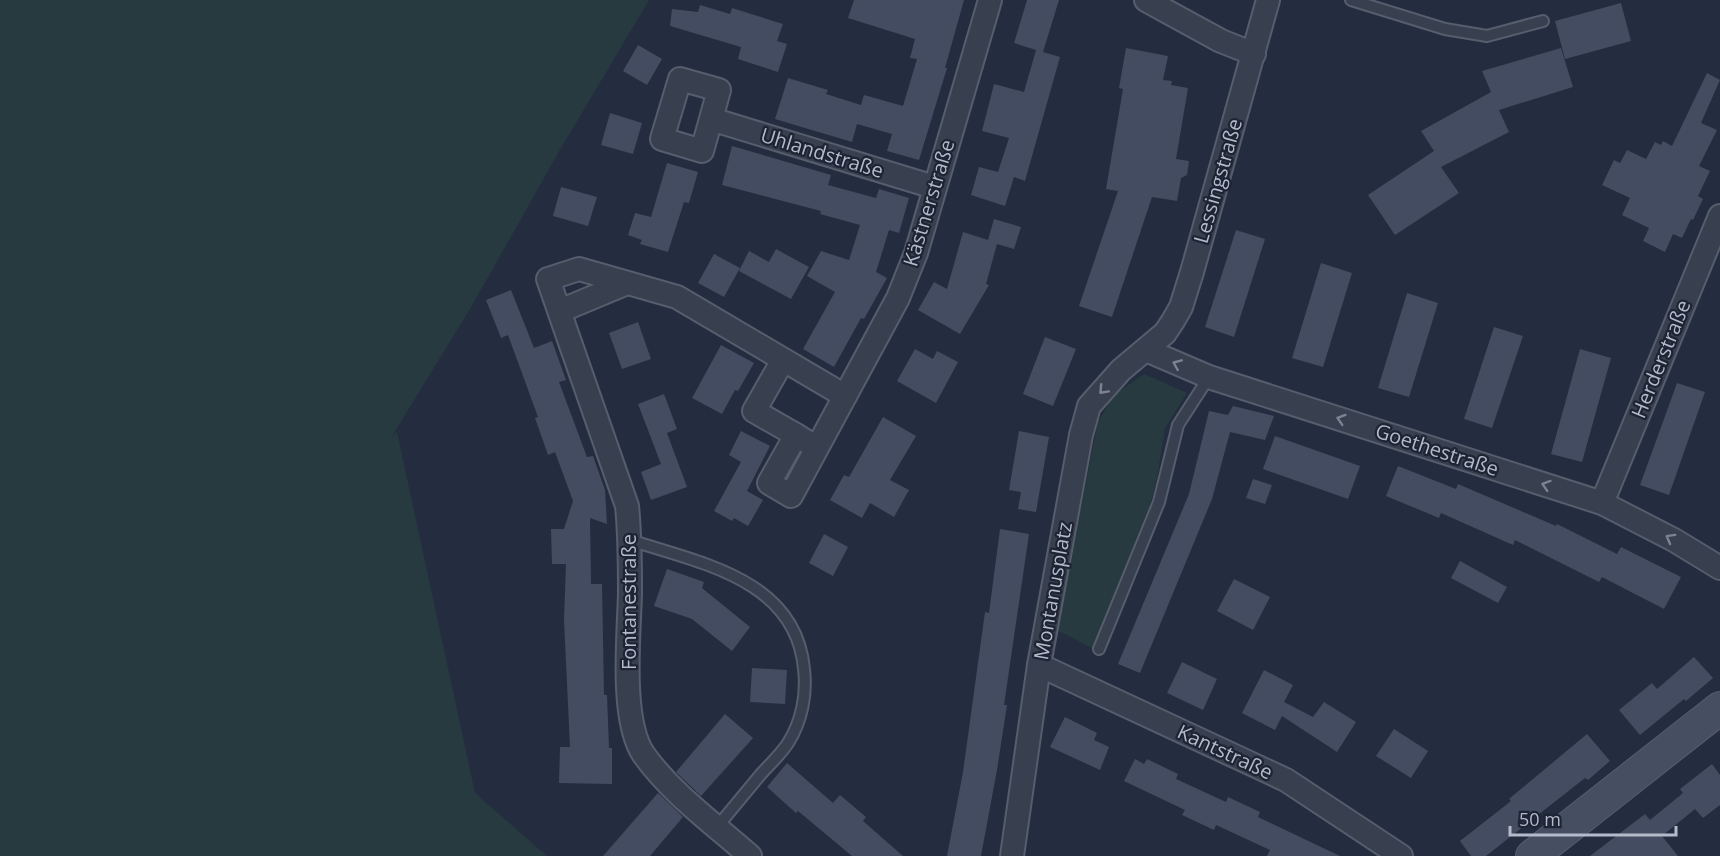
<svg xmlns="http://www.w3.org/2000/svg" width="1720" height="856" viewBox="0 0 1720 856" font-family="'Open Sans',sans-serif">
  <rect width="100%" height="100%" fill="#242d3f"/>
  <g fill="#263a40">
    <path d="M0,0H649L561,148L470,309L392,436L397,432L475,793L547,856H0Z"/>
    <path d="M1144,374L1187,393L1165,428L1157,478L1151,502L1092,648L1057,630L1098,422L1114,395Z"/>
  </g>
  <g fill="#434c61">
    <path d="M854,0H964L945,68H947L919,160L887,151L892,134L857,124L852,142L775,119L788,78L828,90L826,94L861,105L864,95L903,106L917,59L910,58L915,39L848,18Z"/>
    <path d="M1027,0H1059L1043,52L1060,57L1025,181L1014,177L1005,206L971,195L979,167L998,172L1009,138L982,131L994,84L1024,92L1036,50L1014,43Z"/>
    <path d="M1621,3L1631,41L1565,59L1555,21Z"/>
    <path d="M700,5L730,14L732,8L783,24L777,41L787,44L778,72L738,59L741,47L670,26L672,9L698,12Z"/>
    <path d="M638,45L662,59L647,85L623,71Z"/>
    <path d="M1126,48L1168,56L1163,80L1172,81L1171,85L1188,88L1176,159L1189,161L1187,175L1181,178L1177,201L1152,197L1112,317L1079,306L1118,191L1106,189L1123,89L1119,88Z"/>
    <path d="M1561,48L1573,87L1499,110L1509,132L1441,167L1459,193L1395,235L1368,195L1434,151L1421,131L1491,92L1482,71Z"/>
    <path d="M1707,73L1720,80L1701,123L1717,130L1699,166L1710,171L1698,196L1703,199L1693,220L1691,219L1682,238L1673,234L1665,252L1643,241L1649,228L1622,215L1630,198L1602,185L1614,160L1620,163L1627,150L1646,159L1655,142L1661,145L1663,141L1672,146Z"/>
    <path d="M610,113L642,123L633,154L601,145Z"/>
    <path d="M732,146L831,175L828,185L876,198L879,189L909,198L899,233L889,230L876,272L887,278L864,319L861,318L834,367L803,349L835,292L807,276L821,251L849,260L860,225L820,214L821,211L722,185Z"/>
    <path d="M667,163L698,172L689,203L684,202L668,252L640,244L642,240L628,235L635,213L651,217Z"/>
    <path d="M561,187L597,197L588,226L553,216Z"/>
    <path d="M994,219L1021,227L1014,249L997,244L986,284L989,285L960,334L918,310L934,282L947,289L963,232L988,240Z"/>
    <path d="M1236,230L1265,239L1234,337L1205,327Z"/>
    <path d="M776,249L809,267L791,299L739,271L749,251L769,262Z"/>
    <path d="M714,254L740,268L724,297L698,283Z"/>
    <path d="M1321,263L1352,273L1323,367L1292,358Z"/>
    <path d="M511,290L534,348L552,341L566,380L559,382L587,457L593,456L605,490L607,524L590,518L591,584H602L604,695H607L609,748H612V784L559,783L560,747H570L564,620L566,564H552L551,529H564L573,501L555,452L548,455L535,418L538,417L508,335L501,338L486,300Z"/>
    <path d="M1407,293L1438,303L1409,397L1378,388Z"/>
    <path d="M638,322L651,359L622,369L609,333Z"/>
    <path d="M1494,327L1523,336L1492,428L1464,419Z"/>
    <path d="M1045,337L1076,349L1053,406L1023,394Z"/>
    <path d="M721,345L754,363L738,391L735,390L722,414L692,398Z"/>
    <path d="M915,349L933,359L937,351L958,362L936,403L897,381Z"/>
    <path d="M1580,349L1611,358L1582,462L1551,454Z"/>
    <path d="M1677,383L1705,392L1669,495L1640,485Z"/>
    <path d="M664,394L677,429L667,433L687,487L651,500L641,472L661,464L638,404Z"/>
    <path d="M1233,406L1274,416L1265,440L1230,432L1212,499L1140,673L1118,664L1189,494L1209,411L1228,415Z"/>
    <path d="M883,417L916,436L890,480L909,490L894,517L870,503L862,518L830,500L844,475L849,477Z"/>
    <path d="M741,431L770,446L747,491L763,500L748,526L734,518L732,521L714,511L741,462L729,455Z"/>
    <path d="M1019,431L1049,437L1036,512L1018,509L1021,492L1009,490Z"/>
    <path d="M1275,436L1360,466L1348,499L1263,469Z"/>
    <path d="M1398,466L1456,489L1458,484L1556,526L1557,524L1617,554L1621,547L1681,577L1664,609L1602,577L1599,582L1515,540L1513,545L1441,513L1439,518L1386,496Z"/>
    <path d="M1253,479L1272,485L1265,504L1246,498Z"/>
    <path d="M1000,529L1029,534L1004,705H1007L997,770L981,856H947L963,772L985,612L989,613Z"/>
    <path d="M824,534L848,547L833,576L809,563Z"/>
    <path d="M1460,561L1507,587L1498,603L1451,578Z"/>
    <path d="M667,569L704,582L702,588L750,627L732,651L692,619L654,606Z"/>
    <path d="M1234,579L1270,597L1253,630L1217,611Z"/>
    <path d="M1694,657L1713,678L1686,701L1684,699L1640,735L1619,710L1652,683L1657,689Z"/>
    <path d="M1182,662L1217,679L1203,710L1167,693Z"/>
    <path d="M752,668L787,670L785,704L750,702Z"/>
    <path d="M1264,670L1293,685L1284,702L1313,717L1324,702L1356,722L1337,752L1282,716L1275,730L1242,713Z"/>
    <path d="M725,714L753,738L701,796L676,772Z"/>
    <path d="M1065,717L1097,733L1094,740L1109,747L1100,770L1050,747Z"/>
    <path d="M1394,729L1428,751L1411,778L1376,756Z"/>
    <path d="M1587,734L1610,761L1588,780L1585,778L1486,856H1471L1460,841L1511,801L1509,799Z"/>
    <path d="M1135,759L1144,764L1147,759L1178,774L1176,779L1226,802L1228,797L1260,812L1258,817L1340,856H1267L1270,850L1216,825L1214,830L1182,815L1185,810L1124,781Z"/>
    <path d="M787,763L833,803L840,795L866,817L863,821L903,856H852L798,811L796,813L767,787Z"/>
    <path d="M1712,764L1720,775V805L1703,818L1695,809L1662,836L1678,856H1590L1645,814L1650,820L1683,793L1680,789Z"/>
    <path d="M658,793L683,817L650,856H603Z"/>
  </g>
  <g fill="none" stroke-linecap="round" stroke-linejoin="round">
    <g stroke="#565d6d" stroke-width="14">
      <g id="lane">
        <path d="M1351,0L1445,29L1487,36L1543,21"/>
        <path d="M630,540C700,563 796,579 804,669C807,694 802,721 788,743C781,754 770,764 761,774C746,792 732,809 717,827"/>
        <path d="M1099,649L1159,502L1178,425L1209,377"/>
      </g>
    </g>
    <g stroke="#565d6d" stroke-width="26">
      <g id="street">
        <path d="M1146,0L1221,41L1254,54"/>
        <path d="M711,119L702,151L662,139L680,79L719,90L711,119L934,187"/>
        <path d="M560,311L627,283"/>
        <path d="M1146,350L1209,377L1602,503L1674,540L1720,568"/>
        <path d="M783,360L754,411L796,435"/>
        <path d="M817,448L796,435L769,483L791,496L898,298L916,253L990,0"/>
        <path d="M1602,503L1720,216"/>
        <path d="M1039,665L1286,780L1401,856"/>
        <path d="M750,856C714,824 672,794 644,755C620,721 629,634 630,593C630,564 630,535 627,506L548,279L579,269L677,297L845,396"/>
        <path d="M1012,856L1039,665L1081,435L1089,406L1121,370L1165,333L1173,321L1181,307L1192,272L1268,0"/>
      </g>
    </g>
    <g stroke="#565d6d" stroke-width="34">
      <path id="secondary" d="M1532,856L1720,708"/>
    </g>
    <use href="#lane" stroke="#383f4f" stroke-width="10"/>
    <use href="#street" stroke="#383f4f" stroke-width="22"/>
    <use href="#secondary" stroke="#464e62" stroke-width="32"/>
  </g>
  <defs><path id="oneway-chevron" d="M-2-3.5L2.5 0L-2 3.5" fill="none" stroke-width="1.6" stroke-linecap="round" stroke-linejoin="round" transform="scale(1.5)"/></defs>
  <g stroke="#7c8393">
    <use href="#oneway-chevron" transform="translate(1177 364) rotate(-157)"/>
    <use href="#oneway-chevron" transform="translate(1103 390) rotate(133)"/>
    <use href="#oneway-chevron" transform="translate(1341 419) rotate(-162)"/>
    <use href="#oneway-chevron" transform="translate(1546 485) rotate(-162)"/>
    <use href="#oneway-chevron" transform="translate(1670 538) rotate(-151)"/>
  </g>
  <g text-anchor="middle" stroke-width="4.5" stroke-linejoin="round" paint-order="stroke">
    <g font-size="20" fill="#b4baca" stroke="#1d2434">
      <text transform="translate(822 153) rotate(17)" y="7">Uhlandstraße</text>
      <text transform="translate(1218 181) rotate(-74)" y="7">Lessingstraße</text>
      <text transform="translate(929 203) rotate(-73)" y="7">Kästnerstraße</text>
      <text transform="translate(1661 359) rotate(-68)" y="7">Herderstraße</text>
      <text transform="translate(1437 450) rotate(18)" y="7">Goethestraße</text>
      <text transform="translate(1053 591) rotate(-80)" y="7">Montanusplatz</text>
      <text transform="translate(629 602) rotate(-90)" y="7">Fontanestraße</text>
      <text transform="translate(1225 752) rotate(25)" y="7">Kantstraße</text>
    </g>
  </g>
  <path d="M1510 826v9h166v-9" fill="none" stroke="#b4baca" stroke-width="3"/>
  <text x="1519" y="826" font-size="18" fill="#b4baca" stroke="#1d2434" stroke-width="4.5" paint-order="stroke">50 m</text>
</svg>
